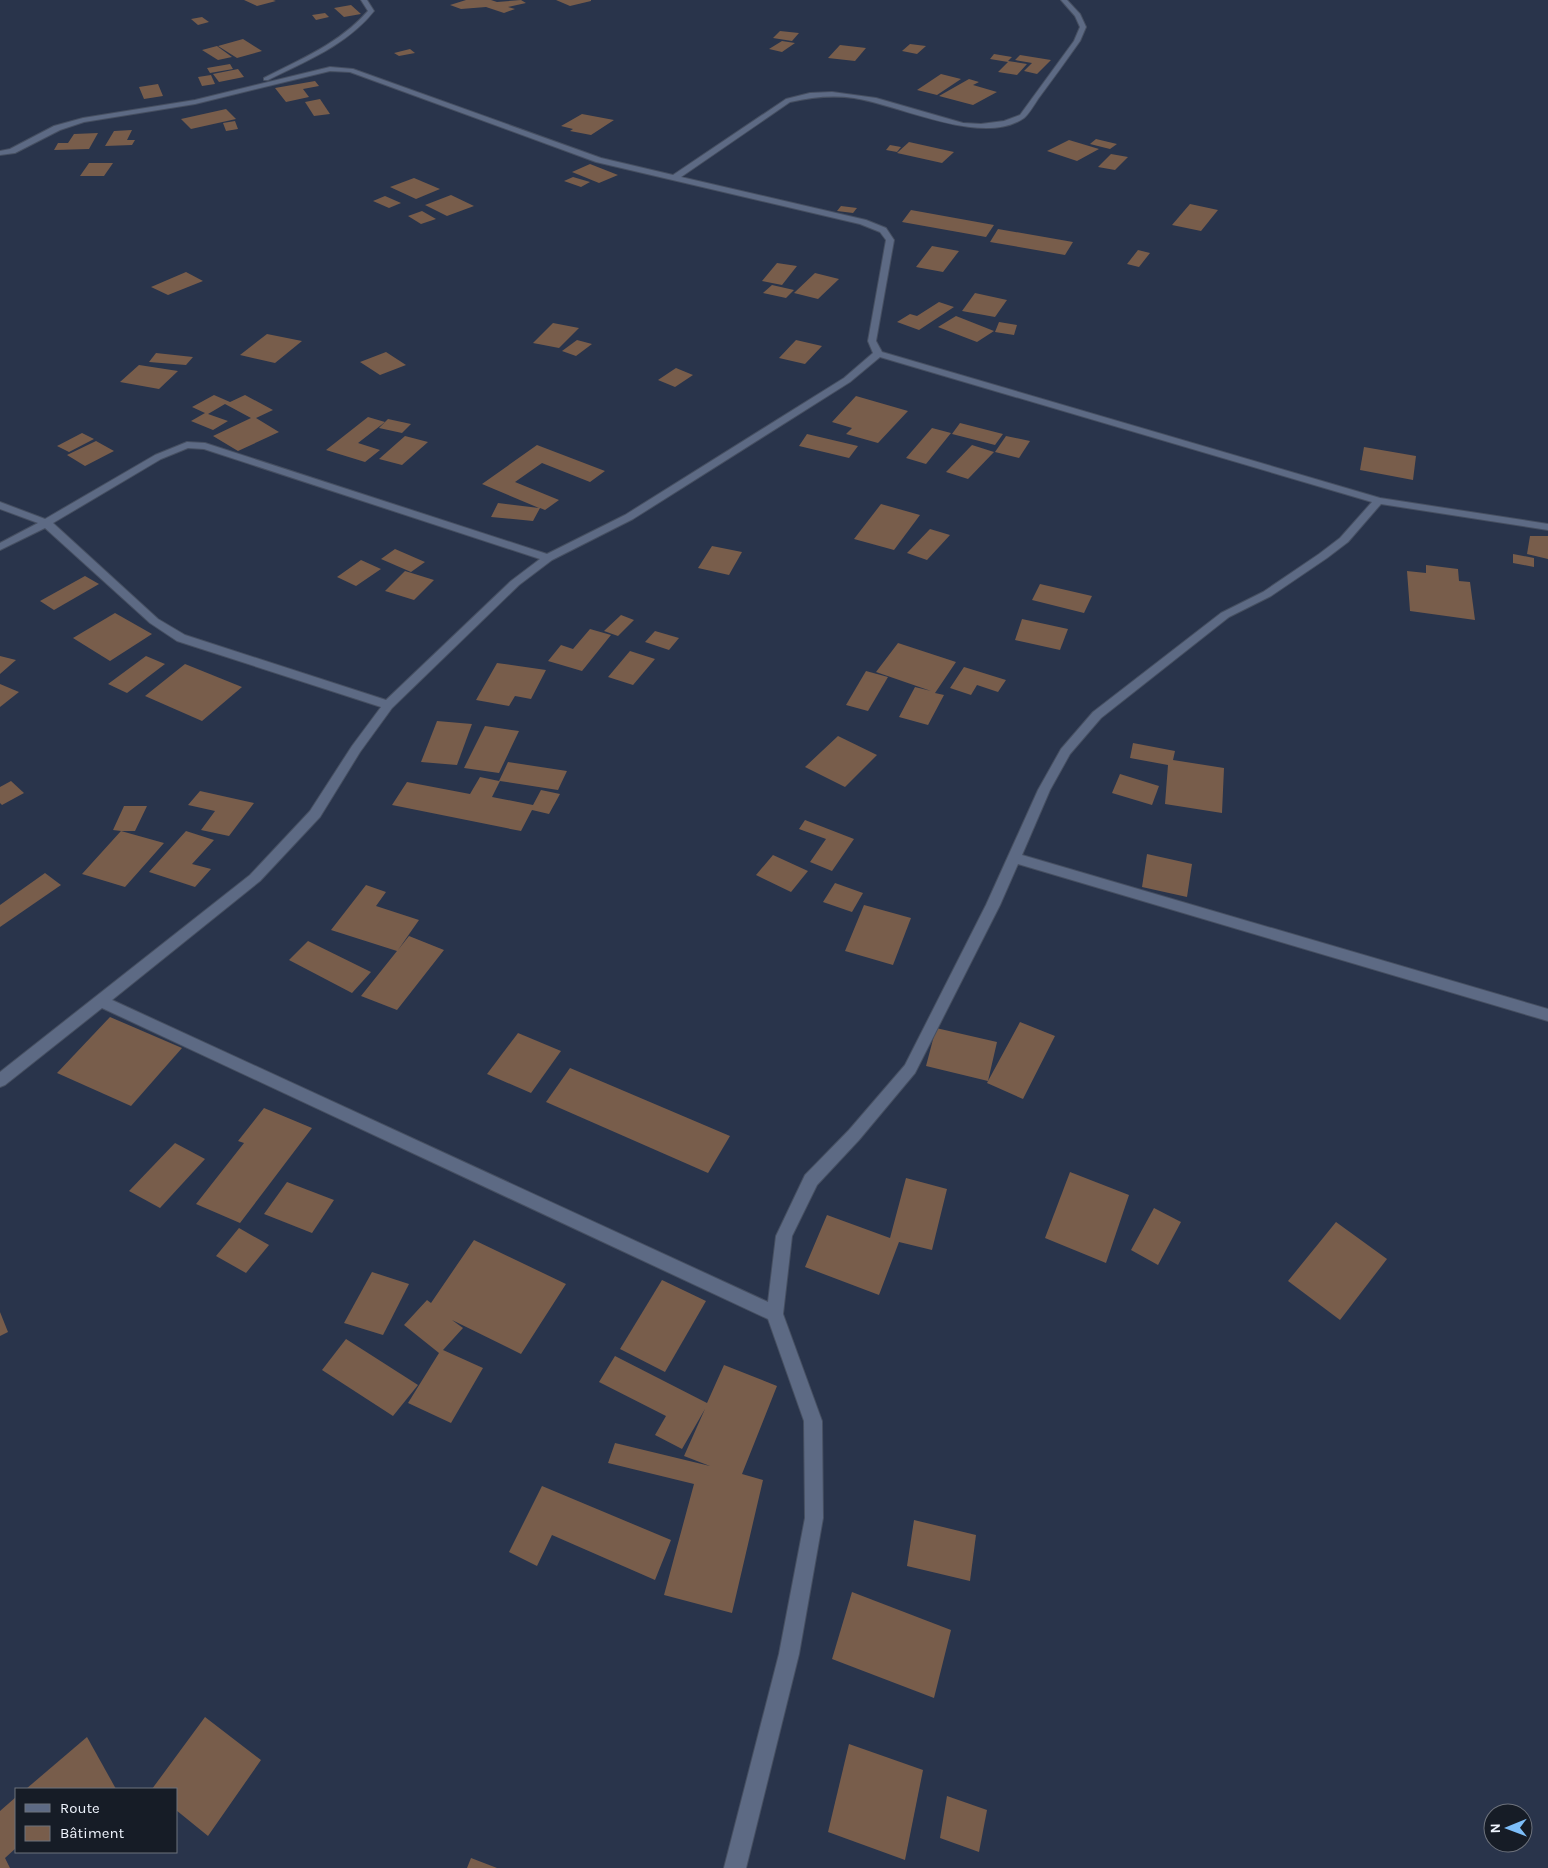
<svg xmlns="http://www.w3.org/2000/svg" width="1548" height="1868" viewBox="0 0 1548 1868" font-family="Karla,sans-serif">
  <rect width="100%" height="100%" fill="#29344b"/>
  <g fill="#785d4b">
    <path d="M244,0H273L276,1L257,6Z"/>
    <path d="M466,0H491L497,2L521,0L526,3L508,7L515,9L504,13L486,7L461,9L450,5Z"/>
    <path d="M556,0H591V1L570,6Z"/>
    <path d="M351,5L361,14L344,17L334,8Z"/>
    <path d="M325,13L329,17L316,20L312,15Z"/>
    <path d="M202,17L209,22L198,25L191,19Z"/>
    <path d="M780,31L799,33L792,41L773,38Z"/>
    <path d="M243,39L262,51L237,58L218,46Z"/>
    <path d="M782,41L795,43L782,52L769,49Z"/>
    <path d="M910,44L926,46L917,54L902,51Z"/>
    <path d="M840,45L866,48L855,61L828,58Z"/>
    <path d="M217,46L232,57L218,60L202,50Z"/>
    <path d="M410,49L415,53L399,56L394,53Z"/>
    <path d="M994,54L1012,57L1008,61L1027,64L1017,75L998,72L1008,62L990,59Z"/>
    <path d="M1020,55L1051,60L1037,74L1024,71L1032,63L1015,60Z"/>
    <path d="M230,64L233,69L210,73L207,68Z"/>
    <path d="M238,69L244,77L219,82L213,74Z"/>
    <path d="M941,74L961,79L937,95L917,90Z"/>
    <path d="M211,75L215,84L202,86L198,77Z"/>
    <path d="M969,79L979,82L973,85L997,92L973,105L939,96Z"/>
    <path d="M315,81L319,86L303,89L309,97L286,102L275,88Z"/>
    <path d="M158,84L163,96L144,99L139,87Z"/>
    <path d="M320,99L330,114L314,116L305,102Z"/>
    <path d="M226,109L236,119L191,129L181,119Z"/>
    <path d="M582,114L614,120L591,135L570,131L573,129L561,126Z"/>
    <path d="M235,121L238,129L226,131L223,123Z"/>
    <path d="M132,130L127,140H135L132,145L105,146L114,131Z"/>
    <path d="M98,133L89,149L54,150L58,143H68L74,134Z"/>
    <path d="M1096,139L1117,144L1110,149L1090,144Z"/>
    <path d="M1069,140L1099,149L1077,161L1047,151Z"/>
    <path d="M909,142L954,152L942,163L897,153Z"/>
    <path d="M890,145L901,147L897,152L886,150Z"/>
    <path d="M1111,154L1128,157L1115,170L1098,167Z"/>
    <path d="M89,163H113L104,176H80Z"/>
    <path d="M590,164L618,175L599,183L572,172Z"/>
    <path d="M573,177L590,182L581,187L564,181Z"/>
    <path d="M414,178L440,189L416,199L390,187Z"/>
    <path d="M451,195L474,206L447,216L425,205Z"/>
    <path d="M385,196L401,203L389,208L373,201Z"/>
    <path d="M1190,204L1218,210L1201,231L1172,225Z"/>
    <path d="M841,206L857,208L853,213L837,211Z"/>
    <path d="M911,210L994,225L986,237L902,222Z"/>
    <path d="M422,211L436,219L421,224L408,216Z"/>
    <path d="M998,229L1073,242L1065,255L990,242Z"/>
    <path d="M932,246L959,251L943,272L916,267Z"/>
    <path d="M1138,250L1150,253L1139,267L1127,264Z"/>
    <path d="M777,263L797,266L782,285L762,281Z"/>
    <path d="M186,272L203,281L168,295L151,287Z"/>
    <path d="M815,273L839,279L818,299L794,293Z"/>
    <path d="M772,285L794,290L786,298L763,293Z"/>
    <path d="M975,293L1007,300L995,317L962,311Z"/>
    <path d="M939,302L954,307L919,330L897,322L910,314L917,316Z"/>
    <path d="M956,316L994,331L977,342L938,327Z"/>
    <path d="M999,322L1017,325L1014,335L995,332Z"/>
    <path d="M553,323L579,328L559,348L533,343Z"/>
    <path d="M267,334L302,341L275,363L240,355Z"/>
    <path d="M577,340L592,344L576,356L562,351Z"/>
    <path d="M796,340L822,346L805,364L779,358Z"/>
    <path d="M386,352L406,365L380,375L360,362Z"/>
    <path d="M156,353L193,357L186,365L149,362Z"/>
    <path d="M139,365L178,371L159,389L120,382Z"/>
    <path d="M676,368L693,375L675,387L658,380Z"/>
    <path d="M214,395L230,402L245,395L273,410L256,418L279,432L238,451L213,436L251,418L225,404L208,414L228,421L213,430L191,421L205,413L192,407Z"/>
    <path d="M856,396L908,411L878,443L846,434L852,428L832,422Z"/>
    <path d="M368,417L385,422L358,443L380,450L365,462L326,450Z"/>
    <path d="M388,419L411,424L402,433L379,428Z"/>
    <path d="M960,423L1003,434L995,445L952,434Z"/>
    <path d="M932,428L951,433L926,464L906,458Z"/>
    <path d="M82,433L94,439L69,452L57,446Z"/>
    <path d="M807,434L858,446L849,458L799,446Z"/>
    <path d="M405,436L428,442L402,465L379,459Z"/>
    <path d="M1006,436L1030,441L1019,458L995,452Z"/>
    <path d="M96,441L114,451L85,466L67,455Z"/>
    <path d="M537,445L605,471L590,482L542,463L515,482L559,500L545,510L540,508L533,521L491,517L498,503L539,508L482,484Z"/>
    <path d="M972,445L994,452L968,479L946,472Z"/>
    <path d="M1364,447L1416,456L1413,480L1360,470Z"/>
    <path d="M881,504L920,515L894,550L854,539Z"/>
    <path d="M930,529L950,535L927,560L907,553Z"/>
    <path d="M1530,536H1548V559L1527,554Z"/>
    <path d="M712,546L742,552L729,575L698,568Z"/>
    <path d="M395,549L425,562L411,572L381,559Z"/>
    <path d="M1513,554L1534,558V567L1513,563Z"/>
    <path d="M361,560L381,569L356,586L337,577Z"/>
    <path d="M1426,565L1458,569L1459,581L1470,582L1475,620L1410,611L1407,571L1426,573Z"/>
    <path d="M405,571L434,580L414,600L385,591Z"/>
    <path d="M85,576L99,584L54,610L40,601Z"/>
    <path d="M1040,584L1092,596L1084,613L1032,600Z"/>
    <path d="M115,613L152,634L110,661L73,638Z"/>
    <path d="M621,615L634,620L618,636L604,631Z"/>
    <path d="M1022,619L1068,629L1060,650L1015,640Z"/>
    <path d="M590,629L611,635L582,671L548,661L561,645L573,649Z"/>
    <path d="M655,631L679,638L669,650L645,642Z"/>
    <path d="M898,643L956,662L935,693L944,695L928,725L899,717L915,687L931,691L876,672Z"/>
    <path d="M630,651L655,659L633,685L608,677Z"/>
    <path d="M0,656L16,660L0,674Z"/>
    <path d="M146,656L165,664L127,693L108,684Z"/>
    <path d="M497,663L546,670L531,699L515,696L509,706L476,700Z"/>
    <path d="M185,664L242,687L202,721L145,696Z"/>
    <path d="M964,667L1006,680L998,692L977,685L971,695L950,688Z"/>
    <path d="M866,671L888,677L868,711L846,705Z"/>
    <path d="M0,684L19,692L0,707Z"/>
    <path d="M437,721L472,724L457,765L421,762Z"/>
    <path d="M485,726L519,731L499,773L464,768Z"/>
    <path d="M838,736L877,755L845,787L805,767Z"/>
    <path d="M1133,743L1175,751L1173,760L1224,768L1222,813L1165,804L1168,765L1130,758Z"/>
    <path d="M508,762L567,771L558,790L500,781L492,797L533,805L541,790L560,794L549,814L532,810L521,831L392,805L407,782L470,794L480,777L499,781Z"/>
    <path d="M1120,774L1159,786L1152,805L1112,793Z"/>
    <path d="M11,781L24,793L2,805L0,803V787Z"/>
    <path d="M200,791L254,803L229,836L201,830L215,811L188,805Z"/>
    <path d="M124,806H147L135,831H121L164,843L125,887L82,874L121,831L113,830Z"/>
    <path d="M805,820L854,839L832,871L810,862L826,839L799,829Z"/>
    <path d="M186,831L214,840L192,864L211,869L195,887L149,872Z"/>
    <path d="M1147,854L1192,864L1187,897L1142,887Z"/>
    <path d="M773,855L808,871L791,892L756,875Z"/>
    <path d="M45,873L61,885L0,927V905Z"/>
    <path d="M835,883L863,893L852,912L823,902Z"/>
    <path d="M366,885L386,892L376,906L419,920L398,950L409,936L444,950L397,1010L361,996L397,951L331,930Z"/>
    <path d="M864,905L911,918L893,965L845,951Z"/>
    <path d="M308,941L371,972L352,993L289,960Z"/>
    <path d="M110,1017L182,1048L131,1106L57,1073Z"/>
    <path d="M1020,1022L1055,1036L1023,1099L987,1083L988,1081L926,1066L936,1028L997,1042L988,1081Z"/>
    <path d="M518,1033L561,1051L531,1093L487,1074Z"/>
    <path d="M570,1068L730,1136L708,1173L546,1102Z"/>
    <path d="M264,1108L312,1128L240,1223L196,1204L244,1143L238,1141Z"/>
    <path d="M175,1143L205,1159L160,1208L129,1191Z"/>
    <path d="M1070,1172L1129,1195L1106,1263L1045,1238Z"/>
    <path d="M906,1178L947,1189L932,1250L899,1242L879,1295L805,1267L827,1215L890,1238Z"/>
    <path d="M287,1182L334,1200L312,1233L264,1214Z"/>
    <path d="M1154,1208L1181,1222L1158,1265L1131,1250Z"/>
    <path d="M1336,1222L1387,1259L1340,1320L1288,1281Z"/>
    <path d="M239,1228L269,1245L246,1273L216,1256Z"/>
    <path d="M474,1240L566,1284L521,1354L452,1320L463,1328L443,1350L483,1368L451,1423L408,1403L439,1353L404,1325L427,1300L431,1303Z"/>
    <path d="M372,1272L409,1284L383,1335L344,1323Z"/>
    <path d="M662,1280L706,1301L665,1372L620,1349Z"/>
    <path d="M0,1312L8,1332L0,1336Z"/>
    <path d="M346,1339L418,1385L393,1416L322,1370Z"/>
    <path d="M615,1356L707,1403L724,1365L777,1386L742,1474L763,1480L732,1613L664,1595L694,1484L608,1463L615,1443L710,1466L684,1456L705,1409L682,1449L655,1435L666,1416L599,1382Z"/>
    <path d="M542,1486L671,1540L655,1580L552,1535L537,1566L509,1552Z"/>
    <path d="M914,1520L976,1535L970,1581L907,1566Z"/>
    <path d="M852,1592L951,1630L934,1698L832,1659Z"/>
    <path d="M205,1717L261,1760L208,1836L176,1810V1789H152Z"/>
    <path d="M87,1737L116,1789H26Z"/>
    <path d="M849,1744L923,1770L905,1860L828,1832Z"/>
    <path d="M947,1796L987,1810L979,1852L940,1838Z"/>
    <path d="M16,1797V1848L5,1858L10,1868H0V1811Z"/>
    <path d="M471,1858L497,1868H467Z"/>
  </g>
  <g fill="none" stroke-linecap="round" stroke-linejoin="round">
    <g stroke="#464f61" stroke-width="2">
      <g id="minor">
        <path d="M361,0H367L374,11C347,45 306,61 268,80H264V78C301,59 340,43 368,11Z"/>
        <path d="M1061,0H1067L1080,14L1086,27L1080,41C1066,61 1052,80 1038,99C1034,105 1029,114 1024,118C983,147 900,105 854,98C833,95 812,97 790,102L681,177L866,220L886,228L894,240L876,341L882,352L1380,498L1548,524V530L1381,504L1348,542L1327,558L1271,596L1229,617L1101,718L1070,754L1050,790L1022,855L1548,1009V1021L1018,864L1000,905L915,1073L859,1140L817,1185L792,1236L783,1314L822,1421L823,1518L799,1654L746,1868H724L779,1654L805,1518L804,1421L768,1319L102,1008L5,1085L0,1087V1072L250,875L310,811L352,746L381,707L177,641L150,623L45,528L0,550V543L38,523L0,509V502L45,519L155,455L187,442L205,443L547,554L625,515L844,378L873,353L868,341L886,240L880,232L860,224L596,162L350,72L330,71L195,104L84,122L60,130L15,153L0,155V151L10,149L54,126L83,118L195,100L330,67L353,69L601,158L673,175L786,99L810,93L832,92L876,98L963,123L981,124L1004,121L1020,115L1074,41L1080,27L1075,16ZM880,357L1372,502L1340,538L1319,554L1263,592L1221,613L1093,712L1061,749L1038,790L986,905L905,1065L849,1130L805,1175L776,1236L768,1302L112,1000L260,881L320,817L360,752L392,708L519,585L552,560L633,519L850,382ZM188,448L204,449L540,559L511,581L386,700L185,635L158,619L53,523L161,459Z"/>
      </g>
    </g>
    <use href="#minor" fill="#5d6a84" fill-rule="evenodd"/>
  </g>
  <rect x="15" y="1788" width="162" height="65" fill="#161c26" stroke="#6d727c"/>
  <rect x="25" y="1804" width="25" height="8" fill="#5d6a84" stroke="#6d727c"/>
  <text x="60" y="1813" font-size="15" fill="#eff4fd">Route</text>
  <rect x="25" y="1826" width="25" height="15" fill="#785d4b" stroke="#6d727c"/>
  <text x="60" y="1838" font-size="15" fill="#eff4fd">Bâtiment</text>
  <g transform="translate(1508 1828) rotate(269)"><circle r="24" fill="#161c26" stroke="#6d727c"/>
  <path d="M0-4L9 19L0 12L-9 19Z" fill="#7dbef9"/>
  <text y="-8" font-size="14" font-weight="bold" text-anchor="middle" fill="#eff4fd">N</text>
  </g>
</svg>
